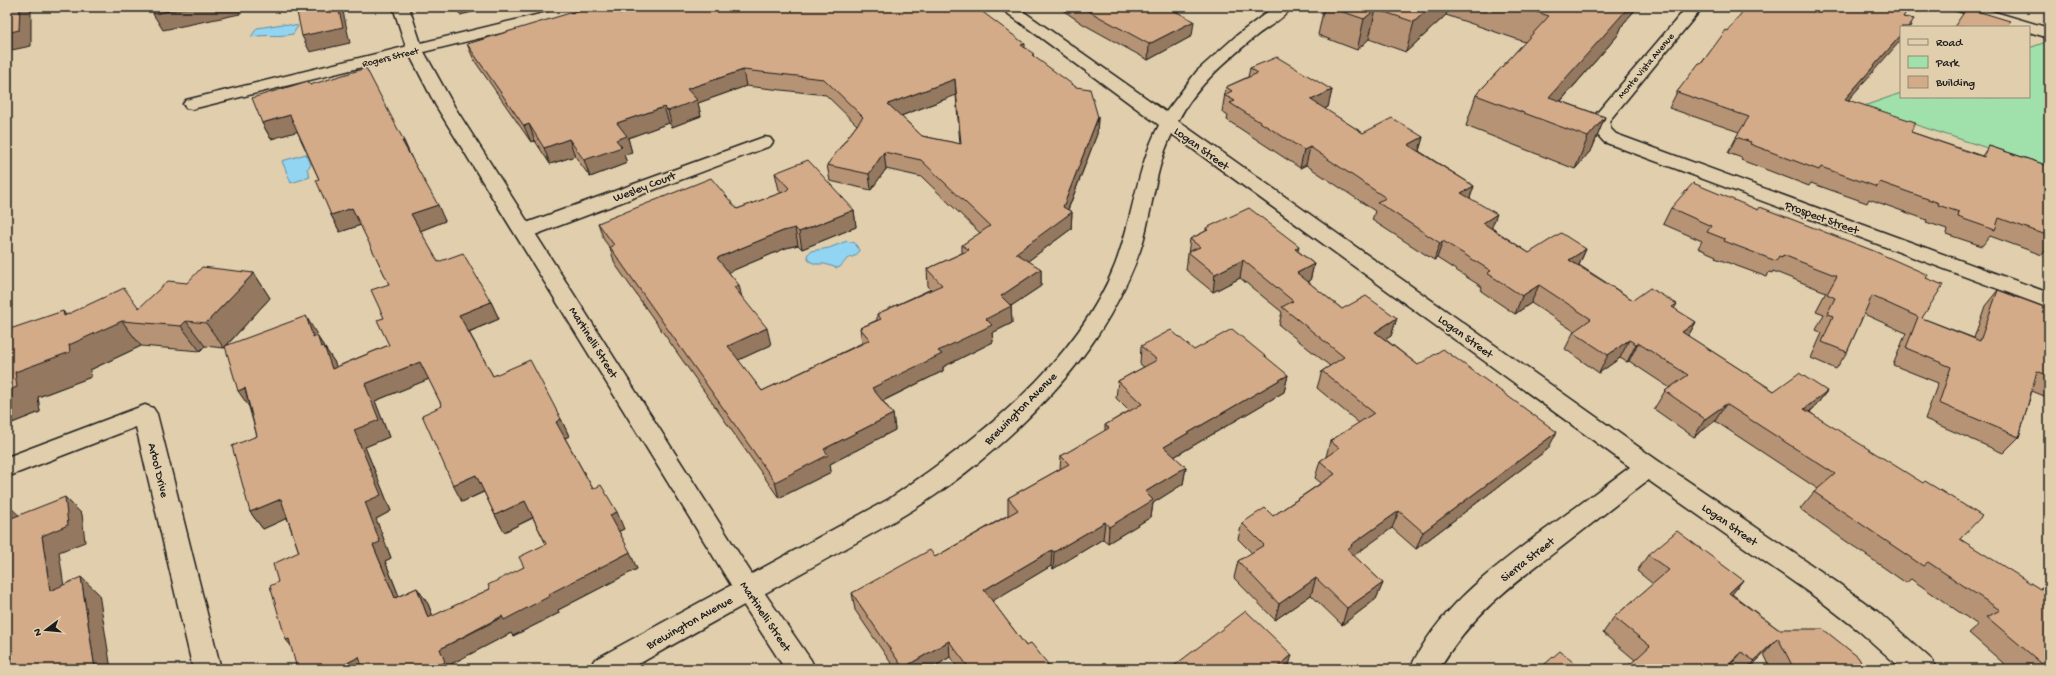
<svg xmlns="http://www.w3.org/2000/svg" width="2056" height="676" viewBox="0 0 2056 676" font-family="'Gochi Hand',sans-serif">
  <rect width="100%" height="100%" fill="#e1ceac"/>
  <filter id="ink" filterUnits="userSpaceOnUse"><feTurbulence type="fractalNoise" baseFrequency=".025" numOctaves="2"/><feDisplacementMap in="SourceGraphic" scale="8" xChannelSelector="R" yChannelSelector="G"/><feConvolveMatrix kernelMatrix="1 2 1 2 8 2 1 2 1" color-interpolation-filters="sRGB"/></filter>
  <g filter="url(#ink)">
    <path fill="#a0e1ab" stroke="#5e7e64" d="M2049,41V168L1861,107L1901,93V97H2029V48Z"/>
    <g fill="#91d5f3" stroke="#628b9d">
      <path d="M283,24L298,26L293,34C279,37 266,34 251,37L257,28Z"/>
      <path d="M306,154L311,165L307,169L310,177L291,183L282,161Z"/>
      <path d="M847,241L855,243L859,250L857,255L847,259L840,267L837,268L825,264H816L809,261L807,255L811,251L829,248Z"/>
    </g>
    <g fill="none" stroke-linecap="round" stroke-linejoin="round">
      <g stroke="#1c1c1c" stroke-width="3">
        <g id="street">
          <path d="M569,7H596L594,10L192,109L186,108L183,104L186,100Z"/>
          <path d="M999,7H1017L1166,112L1197,71L1236,36L1274,7H1292C1284,19 1267,27 1256,36C1227,60 1195,87 1178,121L1657,460L1838,583L1878,612L1932,660L1936,669H1902L1858,630L1818,599L1648,480C1618,503 1589,526 1559,549C1510,586 1471,615 1439,669H1410C1437,610 1488,572 1539,534C1570,512 1600,489 1630,467L1172,134C1156,166 1153,204 1144,238C1136,266 1124,290 1110,315C1067,391 980,469 906,514C873,534 838,552 805,571C746,604 688,636 630,669H590L594,660L889,499C976,440 1075,366 1115,265C1133,219 1136,169 1159,125Z"/>
          <path d="M1687,7H1703L1609,121L1611,129L1616,134L2049,293V308L1604,142L1593,130L1591,120Z"/>
          <path d="M1953,7H1978L2049,28V38L2029,32V27H2011L1955,10Z"/>
          <path d="M764,137L770,138L773,142L770,146L532,236L525,237L518,236L515,231L518,226Z"/>
          <path d="M145,405L153,408L157,414L221,669H193L136,427L7,477V457Z"/>
        </g>
      </g>
      <g stroke="#1c1c1c" stroke-width="3">
        <path id="secondary" d="M393,7H409L423,50L454,106L757,582L811,660L815,669H785L739,598L436,106L407,50Z"/>
      </g>
      <use href="#street" fill="#e1ceac" fill-rule="evenodd"/>
      <use href="#secondary" fill="#e1ceac" fill-rule="evenodd"/>
    </g>
    <g fill="#b69375" stroke="#1c1c1c" fill-rule="evenodd">
      <path d="M1058,7H1167L1192,36L1148,60L1083,24Z"/>
      <path d="M1324,7H1636L1635,10L1623,24L1618,35L1561,101L1605,117L1592,149L1575,169L1466,126L1476,95L1525,42L1446,15L1406,52L1369,39L1357,50L1318,35Z"/>
      <path d="M620,14L1025,44V48L1098,117L1097,134L1068,210L1072,212L1071,229L1028,261L1041,269V286L1011,306L1012,323L992,333L993,342L943,367V371L883,401L893,414L895,430L830,464L831,472L779,498L615,264L610,248L604,240L598,223L737,209L781,193L779,190L775,173L854,210L856,227L802,249L798,245L786,248L729,272L741,296L771,345L738,360L762,391L862,343L860,328L877,320V314L931,289L928,286L927,269L962,253V245L980,233L922,177L886,169L871,190L830,181L827,165L857,125L826,95L746,86L698,103L701,116L672,127L669,123L628,138L632,153L624,155L627,163L590,177L575,156L550,164L535,141L531,142L474,60L467,44ZM956,95L960,144L922,136L901,116Z"/>
      <path d="M1903,17L1914,19L1910,27H1901L1848,101L1911,132L1982,156L1989,146L2049,166V246L2042,255L1990,236L1982,246L1946,234L1947,229L1926,222L1927,220L1869,199L1867,203L1811,183L1809,186L1741,160L1742,158L1728,153L1739,132L1669,108L1677,92L1728,31Z"/>
      <path d="M1250,68L1332,90L1328,107L1324,109L1363,133L1423,137L1419,151L1474,186L1470,198L1492,228L1529,253L1586,249L1579,265L1633,300L1677,304L1674,309L1696,322L1688,336L1774,391H1827L1814,408L1810,412L1960,539L2049,669H2010L1969,633L1978,625L1911,579L1906,583L1800,509L1814,492L1818,489L1715,421L1694,437L1654,409L1665,391L1670,388L1629,361L1627,362L1620,358L1599,373L1565,349L1574,331L1531,303L1515,314L1481,291L1482,287L1437,258L1434,260L1372,220L1375,211L1306,165L1300,168L1227,120L1228,116L1222,112L1226,87L1248,77Z"/>
      <path d="M310,85L404,141L411,157L445,221L420,231L438,262L491,302L499,319L469,332L493,376L561,419L569,436L565,438L593,489L624,529L619,531L637,569L558,610L559,613L513,636L511,633L451,664L278,582L299,552L287,518L263,529L250,512L257,436L249,407L226,347L224,348L205,346L200,351L141,346L90,370L91,377L38,397L40,412L7,425L67,315L139,308L187,283L254,273L270,298L227,345L316,333L317,336L335,363L336,367L389,345L384,318L389,284L361,225L340,232L331,215L319,179L297,131L271,139L262,123ZM429,379L442,406L462,502L484,492L495,515L504,532L533,518L546,544L524,567L490,589L433,616L428,604L417,588L399,596L385,561L391,558L376,519L391,511L365,447L389,437L375,401Z"/>
      <path d="M1671,208L1758,210L1926,278L1922,318L1974,338L1985,306L1998,290L2049,309V398L2032,391L2019,437L2003,453L1925,419L1938,383L1893,365L1906,333L1864,314L1847,352L1836,369L1811,358L1822,333L1816,330L1824,314L1816,311L1826,292L1773,271L1772,273L1769,272L1767,277L1715,258L1716,256L1698,248L1702,241L1663,224Z"/>
      <path d="M1206,228L1298,251L1314,264L1310,281L1308,282L1342,309L1397,318L1391,336L1385,339L1418,365L1548,449L1416,549L1392,528L1353,555L1383,583L1376,599L1342,625L1311,595L1275,620L1234,578L1238,561L1252,553L1238,539L1242,523L1273,516L1321,483L1315,478L1320,461L1326,457L1330,441L1359,423L1317,388L1322,371L1330,366L1279,325L1282,312L1240,278L1213,292L1186,270L1190,239L1206,231Z"/>
      <path d="M1141,346L1194,350L1288,375L1284,392L1174,457L1186,467L1183,484L1153,503L1151,517L1108,543L1103,539L1053,569L1051,566L992,601L1026,646L1052,669H959L950,657L931,669H895L855,610L852,593L935,557L1008,515V498L1060,469L1061,456L1105,431V425L1129,411L1116,398L1118,381L1144,367L1140,364Z"/>
      <path d="M1648,555L1743,580L1732,594L1778,629L1865,669H1771L1764,654L1748,669H1730L1729,668L1727,669H1625L1635,660L1603,633L1614,617L1653,584L1637,571Z"/>
    </g>
    <g fill="#94785f" stroke="#1c1c1c">
      <path d="M20,7H31V46L7,51V33Z"/>
      <path d="M189,7H239L240,14L163,30L153,14Z"/>
      <path d="M338,7H342L350,43L310,52L302,36Z"/>
      <path d="M456,7H494L460,15Z"/>
      <path d="M1430,7H1449L1446,15L1406,52L1414,22Z"/>
      <path d="M1626,7H1636L1635,10L1623,24L1618,35L1544,120L1549,97Z"/>
      <path d="M1376,9L1369,39L1357,50L1364,19Z"/>
      <path d="M1194,21L1192,36L1148,60L1149,44Z"/>
      <path d="M1901,35V40L1835,115L1845,99Z"/>
      <path d="M743,70L746,86L698,103L701,116L672,127L668,111L687,89Z"/>
      <path d="M955,79L956,95L890,120L888,104Z"/>
      <path d="M1332,90L1328,107L1307,117L1311,100Z"/>
      <path d="M664,107L669,123L628,138L632,153L624,155L627,163L590,177L584,160L616,140L617,123Z"/>
      <path d="M290,115L299,131L271,139L262,123Z"/>
      <path d="M1098,117L1097,134L1065,217L1072,212L1071,229L1016,270V253L1063,207Z"/>
      <path d="M1605,117L1592,149L1575,169L1588,137Z"/>
      <path d="M529,124L535,141L531,142L524,126Z"/>
      <path d="M1423,137L1418,154L1408,145Z"/>
      <path d="M569,139L575,156L550,164L544,148Z"/>
      <path d="M402,141H404L411,157L410,158Z"/>
      <path d="M1310,147L1306,165L1300,168L1304,150Z"/>
      <path d="M884,152L886,169L871,190L869,174Z"/>
      <path d="M1474,186L1468,203L1461,193Z"/>
      <path d="M438,205L445,221L420,231L411,214Z"/>
      <path d="M352,208L361,225L340,232L331,215Z"/>
      <path d="M854,210L856,227L802,249L799,232Z"/>
      <path d="M1497,214L1490,232L1483,223Z"/>
      <path d="M795,228L798,245L786,248L722,275L717,258L783,231Z"/>
      <path d="M1443,241L1437,258L1434,260L1440,243Z"/>
      <path d="M1299,246L1295,263V249Z"/>
      <path d="M1586,249L1578,267L1569,260Z"/>
      <path d="M1243,260L1240,278L1213,292L1215,274Z"/>
      <path d="M1314,264L1310,281L1293,290L1297,273Z"/>
      <path d="M1041,269V286L1011,306L1012,323L992,333L993,342L943,367V371L874,405L872,388L938,351L986,319L1001,296Z"/>
      <path d="M254,273L270,298L224,348L206,323Z"/>
      <path d="M739,285L743,302L734,287Z"/>
      <path d="M1539,285L1531,303L1515,314L1522,296Z"/>
      <path d="M491,302L499,319L468,332L459,315Z"/>
      <path d="M7,311L8,312L7,327Z"/>
      <path d="M63,311L84,336L122,321L141,346L90,370L91,377L38,397L40,412L7,425V391L15,372L64,316Z"/>
      <path d="M306,316L316,333L317,336L335,363L343,386L313,337Z"/>
      <path d="M1397,318L1391,336L1370,349L1375,332Z"/>
      <path d="M186,321L205,346L200,351L181,326Z"/>
      <path d="M1696,322L1686,340L1682,332Z"/>
      <path d="M767,328L771,345L732,363L728,346Z"/>
      <path d="M1629,340L1620,358L1599,373L1608,355Z"/>
      <path d="M1638,343L1629,361L1627,362L1636,344Z"/>
      <path d="M420,362L429,379L375,401L389,437L365,447L391,511L376,519L391,558L385,561L406,614L395,598L373,545L365,502L354,430L365,384Z"/>
      <path d="M1288,375L1284,392L1162,464L1164,447Z"/>
      <path d="M245,388L250,408L238,391Z"/>
      <path d="M1827,391L1814,408L1791,426L1804,409Z"/>
      <path d="M1726,404L1715,421L1694,437L1705,419Z"/>
      <path d="M893,414L895,430L830,464L831,472L779,498L775,482L824,449Z"/>
      <path d="M561,419L569,436L563,439L556,422Z"/>
      <path d="M1557,432L1548,449L1416,549L1423,532Z"/>
      <path d="M1186,467L1183,484L1153,503L1151,517L1108,543L1109,527L1145,492Z"/>
      <path d="M476,475L485,491L462,502L453,485Z"/>
      <path d="M65,497L82,514L85,542L59,552L67,608L50,591L42,536Z"/>
      <path d="M281,499L294,515L263,529L250,512Z"/>
      <path d="M525,501L534,517L504,532L495,515Z"/>
      <path d="M8,505L26,522L9,519Z"/>
      <path d="M1399,511L1392,528L1348,560L1347,549L1351,545Z"/>
      <path d="M617,512L624,529L617,532L610,515Z"/>
      <path d="M1105,522L1103,539L1053,569L1054,552Z"/>
      <path d="M1052,550L1051,566L984,606V590Z"/>
      <path d="M630,552L637,569L558,610L559,613L513,636L511,633L451,664L453,669H433L440,649Z"/>
      <path d="M81,577L99,594L111,669H95Z"/>
      <path d="M1316,578L1311,595L1275,620L1279,604Z"/>
      <path d="M1743,580L1730,597L1729,593Z"/>
      <path d="M1383,583L1376,599L1342,625L1347,608Z"/>
      <path d="M417,588L428,604L440,634L428,618Z"/>
      <path d="M1778,638L1764,654L1748,669H1747L1754,661Z"/>
      <path d="M289,639L300,656L286,640Z"/>
      <path d="M949,641L950,657L931,669H903V668Z"/>
      <path d="M1742,652L1727,669H1724Z"/>
      <path d="M1292,655L1288,669H1275Z"/>
      <path d="M359,657L369,669H335Z"/>
    </g>
    <g fill="#d4ab88" stroke="#1c1c1c" fill-rule="evenodd">
      <path d="M7,7H20L19,30L7,33Z"/>
      <path d="M154,7H189L153,14Z"/>
      <path d="M296,7H338L343,27L302,36Z"/>
      <path d="M590,7H616L620,14L650,7H976L1025,44L1021,45L1034,54L1032,55L1076,87L1090,89L1098,117L1063,207L1072,212L1016,253L1041,269L1001,296L1011,306L986,319L992,325L938,351L942,354L872,388L893,414L824,449L828,455L775,482L610,247L614,245L598,223L711,178L737,209L786,191L789,188L775,173L808,160L854,210L799,232L795,228L783,231L717,258L739,285L734,287L767,328L728,346L762,391L870,340L860,328L881,319L877,314L942,285L927,269L969,250L962,245L990,226L921,160L884,152L869,174L827,165L863,117L824,79L743,70L687,89L697,100L668,111L664,107L617,123L627,136L616,140L622,147L584,160L569,139L544,148L529,124L524,126L467,44ZM955,79L961,144L922,136L888,104Z"/>
      <path d="M1081,7H1167L1194,21L1149,44Z"/>
      <path d="M1329,7H1430L1414,22L1376,9L1364,19Z"/>
      <path d="M1521,7H1629L1549,97L1605,117L1588,137L1476,95L1549,16Z"/>
      <path d="M1746,7H1909L1903,17L1914,19L1908,27H1901V35L1845,99L1915,122L1911,132L1984,157L1989,146L2049,166V236L1999,218L1995,230L1958,217L1959,212L1938,205L1939,203L1880,182L1877,187L1821,167L1819,170L1750,144L1751,142L1736,137L1749,117L1677,92L1699,63L1701,64L1726,30L1728,31Z"/>
      <path d="M1967,8L2010,21L2006,27H1954Z"/>
      <path d="M1277,57L1332,90L1311,100L1363,133L1392,118L1423,137L1408,145L1474,186L1461,193L1497,214L1483,223L1529,253L1561,233L1586,249L1569,260L1633,300L1650,288L1677,304L1672,307L1696,322L1682,332L1774,391L1799,373L1827,391L1804,409L1923,483L1925,481L1982,516L1960,539L2040,589L2049,585V669H2048L1987,617L2000,610L1928,562L1923,566L1814,492L1835,474L1726,404L1705,419L1665,391L1688,375L1638,343L1636,344L1629,340L1608,355L1573,332L1591,319L1539,285L1522,296L1487,273L1491,271L1443,241L1440,243L1377,202L1386,198L1310,147L1304,150L1230,103L1235,101L1224,95L1232,91L1226,87L1258,73L1250,68Z"/>
      <path d="M366,68L404,141H402L438,205L411,214L438,262L463,253L491,302L459,315L493,376L530,360L561,419L556,422L593,489L601,485L617,512L610,515L630,552L549,594L550,596L504,620L502,616L440,649L445,662L433,669H385L384,667L381,669H363L359,657L335,669H297L289,639L286,640L270,586L278,582L273,564L299,552L281,499L250,512L232,446L257,436L245,388L238,391L225,346L306,316L313,337L317,335L321,347L324,346L332,369L389,345L377,320L384,318L371,290L389,284L352,208L331,215L316,180L319,179L290,115L262,123L252,98L308,81L310,85ZM420,362L442,406L422,415L453,485L476,475L495,515L525,501L546,544L519,557L524,567L488,585L490,589L428,618L417,588L395,598L373,545L380,542L365,502L381,495L354,430L379,420L365,384Z"/>
      <path d="M1693,183L1758,210L1760,207L1874,251L1928,275L1926,278L1943,285L1922,318L1980,341L1998,290L2049,309V376L2037,371L2019,437L1939,403L1951,367L1906,348L1918,317L1872,296L1847,352L1822,342L1833,316L1827,314L1835,298L1827,294L1837,276L1783,255L1782,257L1779,256L1776,261L1724,241L1725,239L1707,232L1711,226L1671,208Z"/>
      <path d="M1249,208L1299,246L1295,249L1314,264L1297,273L1342,309L1366,296L1397,318L1375,332L1418,365L1443,349L1557,432L1423,532L1399,511L1351,545L1352,546L1347,549L1383,583L1347,608L1316,578L1279,604L1238,561L1264,545L1242,523L1265,508L1273,516L1335,474L1320,461L1339,448L1330,441L1374,413L1322,371L1344,357L1282,307L1293,301L1243,260L1215,274L1188,252L1200,247L1190,239L1208,230L1206,228Z"/>
      <path d="M202,267L254,273L206,323L186,321L181,326L122,321L69,345L70,352L15,372L17,387L7,391V330L63,311L64,316L124,288L139,308L168,281L187,283Z"/>
      <path d="M1232,329L1288,375L1164,447L1186,467L1145,492L1153,500L1109,527L1105,522L1054,552L1052,550L984,590L1026,646L1031,643L1052,669H970L949,641L903,668L852,593L930,550L935,557L1018,510L1008,498L1069,464L1061,456L1109,428L1105,425L1142,404L1118,381L1157,360L1141,346L1171,330L1194,350Z"/>
      <path d="M65,497L68,525L42,536L50,591L81,577L95,669H7V505H8L9,519Z"/>
      <path d="M1677,531L1743,580L1729,593L1778,629H1823L1858,657L1865,669H1794L1778,638L1754,661L1742,652L1724,669H1625L1650,646L1614,617L1669,570L1648,555Z"/>
      <path d="M1246,611L1292,655L1275,669H1172L1171,668Z"/>
      <path d="M1560,651L1581,669H1539Z"/>
    </g>
  </g>
  <g text-anchor="middle" stroke-width="3.5" stroke-linejoin="round" paint-order="stroke">
    <g font-size="10" fill="#1c1c1c" stroke="#e1ceac">
      <text transform="translate(390 56) rotate(-14)" y="4">Rogers Street</text>
      <text transform="translate(1645 65) rotate(-50)" y="4">Monte Vista Avenue</text>
    </g>
    <g font-size="12" fill="#1c1c1c" stroke="#e1ceac">
      <text transform="translate(1202 148) rotate(36)" y="4">Logan Street</text>
      <text transform="translate(644 186) rotate(-21)" y="4">Wesley Court</text>
      <text transform="translate(1822 217) rotate(20)" y="4">Prospect Street</text>
      <text transform="translate(1466 336) rotate(36)" y="4">Logan Street</text>
      <text transform="translate(594 342) rotate(58)" y="4">Martinelli Street</text>
      <text transform="translate(1020 408) rotate(-45)" y="4">Brewington Avenue</text>
      <text transform="translate(159 470) rotate(76)" y="4">Arbol Drive</text>
      <text transform="translate(1730 524) rotate(35)" y="4">Logan Street</text>
      <text transform="translate(1527 559) rotate(-38)" y="4">Sierra Street</text>
      <text transform="translate(766 616) rotate(56)" y="4">Martinelli Street</text>
      <text transform="translate(689 622) rotate(-29)" y="4">Brewington Avenue</text>
    </g>
  </g>
  <rect width="2056" height="676" fill="none" stroke="#e1ceac" stroke-width="24"/>
  <rect x="12" y="12" width="2032" height="652" fill="none" stroke="#1c1c1c" stroke-width="1.5" filter="url(#ink)"/>
  <rect x="1900" y="26" width="130" height="72" fill="#e1ceac" stroke="#928772"/>
  <rect x="1908" y="39" width="20" height="6" fill="#e1ceac" stroke="#928772"/>
  <text x="1936" y="46" font-size="12" fill="#1c1c1c">Road</text>
  <rect x="1908" y="56" width="20" height="12" fill="#a0e1ab" stroke="#928772"/>
  <text x="1936" y="66" font-size="12" fill="#1c1c1c">Park</text>
  <rect x="1908" y="76" width="20" height="12" fill="#d4ab88" stroke="#928772"/>
  <text x="1936" y="86" font-size="12" fill="#1c1c1c">Building</text>
  <g transform="translate(46 630) rotate(254)" stroke="#e1ceac" stroke-width="3" paint-order="stroke">
  <path d="M0-3L7 15L0 10L-7 15Z" fill="#1c1c1c"/>
  <text y="-6" font-size="11" font-weight="bold" text-anchor="middle" fill="#1c1c1c">N</text>
  </g>
</svg>
